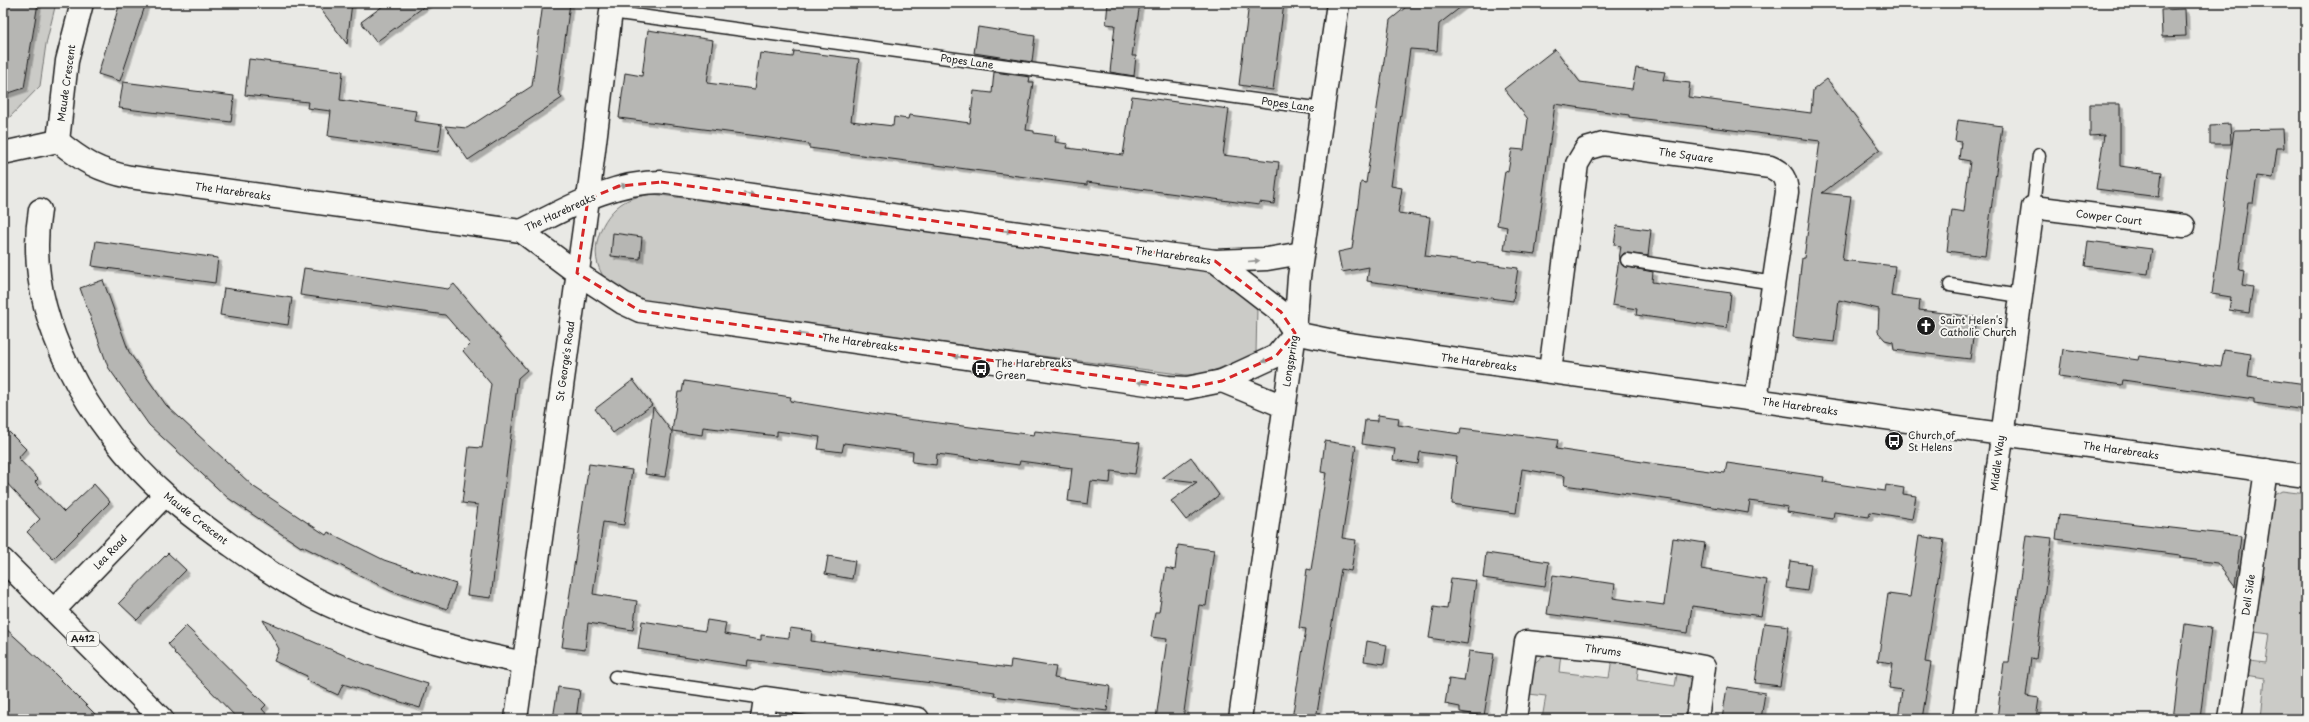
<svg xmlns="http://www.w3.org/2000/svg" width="2309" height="722" viewBox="0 0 2309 722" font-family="'Playpen Sans',sans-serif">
  <defs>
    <filter id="shadow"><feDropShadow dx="3.5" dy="3.5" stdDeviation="0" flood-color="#0004"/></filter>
  </defs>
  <rect width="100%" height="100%" fill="#e9e9e5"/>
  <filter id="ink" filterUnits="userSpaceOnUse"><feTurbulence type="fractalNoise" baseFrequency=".025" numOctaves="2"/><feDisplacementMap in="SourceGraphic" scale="8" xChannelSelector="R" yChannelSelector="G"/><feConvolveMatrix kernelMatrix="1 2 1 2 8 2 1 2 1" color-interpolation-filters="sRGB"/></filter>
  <g filter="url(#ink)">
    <g fill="#cbcbc7" stroke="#747472">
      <path d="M3,3H56L46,44L40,86L7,120H3Z"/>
      <path d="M653,194L1186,265L1212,273L1257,307L1256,354L1205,374L1186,375L641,303C632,297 618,292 610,284C585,261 597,221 621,204C631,197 642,196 653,194Z"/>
      <path d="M2282,491L2306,494V719H2261L2265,678L2246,675L2249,661L2266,663L2270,633L2254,631L2272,496Z"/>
      <path d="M1549,651L1561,653L1559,672L1609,678L1612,658L1639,662L1637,680L1675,686L1678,668L1694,683L1691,716L1672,714L1671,719H1542L1546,696L1529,694L1532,665Z"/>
      <path d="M782,710L831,718V719H773L774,716Z"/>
    </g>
    <g fill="#b6b6b3" stroke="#1c1c1c" filter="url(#shadow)">
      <path d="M3,3H38L24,88L3,95Z"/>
      <path d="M120,3H146L120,81L98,74Z"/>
      <path d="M316,3H352L347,44Z"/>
      <path d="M387,3H429L376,42L361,22Z"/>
      <path d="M543,3H570L558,91L562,98L468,160L445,126L467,128L532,86Z"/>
      <path d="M1108,3H1140L1132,56H1136L1134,76L1110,72L1115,25L1106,24Z"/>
      <path d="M1249,3H1284L1273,90L1239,85Z"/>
      <path d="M1411,3H1466L1439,24L1437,51L1410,49L1391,186L1402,188L1398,213L1430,217L1425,256L1518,268L1513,301L1367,281L1369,267L1342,272L1338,252L1352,249L1361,182L1366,183L1390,20Z"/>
      <path d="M2185,9L2186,36L2162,37L2161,10Z"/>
      <path d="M978,27L1035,36L1032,62L974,53Z"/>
      <path d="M648,30L713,40L707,83L755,89L760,53L793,57L794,51L859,59L851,121L893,126L894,117L908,119L909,115L970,123L974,91L992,93L994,72L1030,77L1029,82H1033L1026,130L1034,131V133L1056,136L1055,142L1068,144L1067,148L1123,155L1132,96L1229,109L1223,155L1279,162L1274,204L1259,202V205L1087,182V185L1063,182L809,148V144L750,135L619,118L625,73L642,76Z"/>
      <path d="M1555,49L1580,82L1632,89L1636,68L1665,72L1663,80L1690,83L1688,97L1811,113L1813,90L1827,79L1880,149L1822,193L1851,196L1842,260L1895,266L1891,296L1920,300L1919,310L1976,317L1970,359L1894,350L1893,342L1885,340L1878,332L1879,309L1839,300L1834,342L1793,337L1802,258H1804L1820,141L1629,117V115L1555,104L1535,254L1504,250L1507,227L1497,225L1505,171L1508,172L1512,149L1524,150L1528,119L1504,89Z"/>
      <path d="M249,59L343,71L340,100L416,111L414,121L442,125L438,152L328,136L331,111L307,108L308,102L245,95Z"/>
      <path d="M123,82L234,96L231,122L119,108Z"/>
      <path d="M2090,104H2120V166L2162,172L2159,197L2096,189L2104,135L2090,136Z"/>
      <path d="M1958,120L2002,126L1985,256L1947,251L1952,210L1964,212L1970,161L1959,159L1961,142L1955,141Z"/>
      <path d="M2230,124L2231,144H2210V125Z"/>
      <path d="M2283,129L2284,148H2277L2273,178L2257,176L2253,202H2248L2239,270L2244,271L2242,285L2253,287L2249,313L2229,310L2231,297L2212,294L2234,130Z"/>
      <path d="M1617,226L1651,230L1648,256L1624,253L1620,259L1623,266L1653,272L1652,282L1731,293L1727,328L1636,315L1637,309L1612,305L1621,246L1614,245Z"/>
      <path d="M613,233L642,237L640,259L611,256Z"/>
      <path d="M96,241L218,258L215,283L92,266Z"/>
      <path d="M2088,241L2152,249L2148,274L2085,266Z"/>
      <path d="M304,268L448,289L454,284L527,370L518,378L491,598L467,595L478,505L462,503L469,447L482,448L491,384L463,351L470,344L445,315L300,295Z"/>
      <path d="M103,280L129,352L166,405L254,487L326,535L328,532L384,560L456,584L447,609L391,591L302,546L301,547L228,498L149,425L108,367L80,288Z"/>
      <path d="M224,288L292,298L288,325L220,315Z"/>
      <path d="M2063,349L2138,360L2139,356L2221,367L2224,350L2251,354L2248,376L2306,384V410L2254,403V399L2123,380L2122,385L2059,376Z"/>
      <path d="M633,380L652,405L613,433L595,409Z"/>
      <path d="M684,381L791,397L790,401L883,416L1034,435L1035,431L1140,443L1135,474L1111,471L1110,483L1091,481L1088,504L1068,501L1072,468L1020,461L1019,465L937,454L936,465L912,462L913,452L844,443L842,452L818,449L820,437L777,431V436L703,427L702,435L672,431L678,392H682Z"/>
      <path d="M653,407L672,432L665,477L645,474Z"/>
      <path d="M1378,415L1399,418L1398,425L1460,434L1461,428L1558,440L1556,449L1656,464L1725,473L1727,463L1824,477L1823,482L1885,491L1886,485L1904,488L1903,494L1916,496L1912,519L1870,512L1869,517L1834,512L1833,519L1787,512L1788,507L1750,501L1748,513L1679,501L1564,485L1565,476L1522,469L1516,513L1452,504L1457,457L1420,452L1418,464L1393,460L1395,449L1362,444L1365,420L1378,421Z"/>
      <path d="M3,426L26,449L18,458L38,479L35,482L64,512L94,484L110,502L53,559L27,532L40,519L3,479Z"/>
      <path d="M1325,441L1356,446L1342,538L1356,540L1351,571L1341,569L1316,719H1292L1306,629L1299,628L1307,569L1311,570L1326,473L1321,472Z"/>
      <path d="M1191,457L1219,495L1186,520L1171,501L1197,482L1162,478Z"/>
      <path d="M589,464L632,470L624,525L603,522L593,594L637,601L633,630L588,623L585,650L562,647Z"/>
      <path d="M2059,515L2241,536L2235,587L2217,563L2180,558V555L2056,539Z"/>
      <path d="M2026,535L2052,538L2036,659L2031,658L2026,696L2039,698L2036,719H1997L2004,662H2009Z"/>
      <path d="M1919,536L1944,540L1925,662L1931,663L1922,719H1898L1902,690L1889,688L1893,663L1878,661L1888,594L1910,597Z"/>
      <path d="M1673,538L1705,543L1701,569L1767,580L1761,616L1692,606L1688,633L1547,614L1553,575L1615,584L1613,598L1664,605Z"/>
      <path d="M1178,545L1214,550L1206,606L1199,605L1183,719H1156L1167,639L1151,637L1155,612H1159L1166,568L1175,570Z"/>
      <path d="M168,553L186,570L137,620L119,603Z"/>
      <path d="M1486,553L1549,562L1545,587L1483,578Z"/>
      <path d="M828,556L855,561L852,579L825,574Z"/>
      <path d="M1790,561L1811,564L1807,591L1786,588Z"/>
      <path d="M1451,578L1476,581L1467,644L1429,638L1434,607L1447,609Z"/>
      <path d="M263,620L367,665L428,684L420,708L343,684L338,695L306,680L307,676L274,661L279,649Z"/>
      <path d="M707,620L726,623L724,634L761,640V635L789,638L790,628L812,631L811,641L1010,668L1011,660L1056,667L1054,678L1110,686L1107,711L994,696L995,692L932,683L748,660L747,666L638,649L642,621L705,631Z"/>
      <path d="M1764,623L1789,626L1780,686L1755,683Z"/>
      <path d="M2185,624L2211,628L2200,719H2173Z"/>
      <path d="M3,626L52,671L100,719H3Z"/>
      <path d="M186,626L266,705L262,709L271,719H238L174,653L175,652L168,644Z"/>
      <path d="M1367,641L1387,645L1384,664L1364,661Z"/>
      <path d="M1469,651L1494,654L1484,716L1460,712V707L1445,704L1449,679L1464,681Z"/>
      <path d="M558,687L580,690L576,719H553Z"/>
      <path d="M1727,687L1765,693L1761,719H1722Z"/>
    </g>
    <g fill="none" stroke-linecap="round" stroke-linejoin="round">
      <g stroke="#1c1c1c" stroke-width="15">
        <g id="lane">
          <path d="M611,12L1323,109"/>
          <path d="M2033,207L2039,155"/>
          <path d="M1627,260L1774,283"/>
          <path d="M1950,285L2020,296"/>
          <path d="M615,677L765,698"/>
        </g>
      </g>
      <g stroke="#1c1c1c" stroke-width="25">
        <g id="street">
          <path d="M58,141L67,61L82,3"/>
          <path d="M3,153L58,141C82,161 99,171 130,177L521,231L577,273L623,303L640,311L1168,387L1187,388L1222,381L1276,356L1295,333"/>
          <path d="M40,210C22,314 90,428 166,495C187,514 210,530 232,546C267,571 303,595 342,611C401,635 462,650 524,663"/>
          <path d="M521,231C567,209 609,182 661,182L1215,261L1281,312L1295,333L1348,344L2306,476"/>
          <path d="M1215,261L1267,259L1302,253"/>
          <path d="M1550,371L1577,164L1586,149L1603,144L1770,167C1783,172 1786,179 1787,192L1756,400"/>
          <path d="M1222,381L1283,406"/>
          <path d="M54,610L165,495"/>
          <path d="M516,719L588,199L612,3"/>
          <path d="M762,719L765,698L918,719"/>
          <path d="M1240,719L1295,333L1299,277L1338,3"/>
          <path d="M1515,719L1526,642L1618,651L1704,667L1697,719"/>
          <path d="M1964,719L2033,207L2184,226"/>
          <path d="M2230,719L2266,470"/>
        </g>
      </g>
      <g stroke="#1c1c1c" stroke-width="25">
        <path id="primary" d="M3,560L162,719"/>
      </g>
      <use href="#lane" stroke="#f6f6f2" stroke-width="12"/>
      <use href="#street" stroke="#f6f6f2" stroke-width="22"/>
      <use href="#primary" stroke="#f6f6f2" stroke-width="22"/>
    </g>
    <defs><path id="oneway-solid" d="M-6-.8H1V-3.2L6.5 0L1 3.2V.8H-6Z"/></defs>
    <g fill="#949492">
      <use href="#oneway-solid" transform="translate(621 186) rotate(-16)"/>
      <use href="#oneway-solid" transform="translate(749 194) rotate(8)"/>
      <use href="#oneway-solid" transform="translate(878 213) rotate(8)"/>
      <use href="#oneway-solid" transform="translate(1006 231) rotate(8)"/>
      <use href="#oneway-solid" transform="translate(1254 261) rotate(-5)"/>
      <use href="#oneway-solid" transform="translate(802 334) rotate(-172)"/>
      <use href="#oneway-solid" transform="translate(959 357) rotate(-172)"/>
      <use href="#oneway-solid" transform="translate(1267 360) rotate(156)"/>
      <use href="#oneway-solid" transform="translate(1143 383) rotate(-172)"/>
    </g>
  </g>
  <path fill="none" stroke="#d62828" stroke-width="3" stroke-dasharray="8 5" stroke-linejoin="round" d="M661,182L1215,261L1281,312L1295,333L1276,356L1222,381L1187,388L640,311L577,273L588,199L619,186Z"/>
  <defs>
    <g id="church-disc" transform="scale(1)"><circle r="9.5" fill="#1c1c1c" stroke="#f6f6f2"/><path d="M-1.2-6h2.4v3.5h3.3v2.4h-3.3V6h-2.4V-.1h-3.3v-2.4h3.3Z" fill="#fff"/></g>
    <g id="bus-disc" transform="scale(1)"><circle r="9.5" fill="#1c1c1c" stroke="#f6f6f2"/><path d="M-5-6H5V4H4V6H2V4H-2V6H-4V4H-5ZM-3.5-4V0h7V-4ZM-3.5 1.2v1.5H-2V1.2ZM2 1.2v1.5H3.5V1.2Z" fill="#fff"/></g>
  </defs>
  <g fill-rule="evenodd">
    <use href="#church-disc" x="1926" y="326"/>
    <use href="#bus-disc" x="981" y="369"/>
    <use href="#bus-disc" x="1894" y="441"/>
  </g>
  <g text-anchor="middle" stroke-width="4" stroke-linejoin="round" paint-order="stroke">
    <rect fill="#f6f6f2" stroke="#5d5d5c" stroke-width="1" x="67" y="632" width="32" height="14" rx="3"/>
    <g font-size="9" font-weight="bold" fill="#1c1c1c">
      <text x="83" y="642">A412</text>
    </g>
    <g font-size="10" fill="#1c1c1c" stroke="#f6f6f2">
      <text transform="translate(967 61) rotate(8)" y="4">Popes Lane</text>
      <text transform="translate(66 83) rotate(-82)" y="4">Maude Crescent</text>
      <text transform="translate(1288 104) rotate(8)" y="4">Popes Lane</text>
      <text transform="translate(1686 155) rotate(8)" y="4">The Square</text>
      <text transform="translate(233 191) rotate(8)" y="4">The Harebreaks</text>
      <text transform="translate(560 212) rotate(-25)" y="4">The Harebreaks</text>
      <text transform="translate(2109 217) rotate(7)" y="4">Cowper Court</text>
      <text transform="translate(1173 255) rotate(8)" y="4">The Harebreaks</text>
      <text transform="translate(860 342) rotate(8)" y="4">The Harebreaks</text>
      <text transform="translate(565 361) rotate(-82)" y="4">St George's Road</text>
      <text transform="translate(1290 361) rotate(-81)" y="4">Longspring</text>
      <text transform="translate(1479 362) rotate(8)" y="4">The Harebreaks</text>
      <text transform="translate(1800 406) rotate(8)" y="4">The Harebreaks</text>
      <text transform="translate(2121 450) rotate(8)" y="4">The Harebreaks</text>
      <text transform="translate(1997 463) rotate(-83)" y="4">Middle Way</text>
      <text transform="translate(196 518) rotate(38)" y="4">Maude Crescent</text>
      <text transform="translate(110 552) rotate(-46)" y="4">Lea Road</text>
      <text transform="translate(2248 595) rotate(-82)" y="4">Dell Side</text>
      <text transform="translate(1603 650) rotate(7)" y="4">Thrums</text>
    </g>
    <g font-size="10" fill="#1c1c1c" stroke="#f6f6f2" text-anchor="start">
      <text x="1940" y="324">Saint Helen's<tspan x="1940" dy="12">Catholic Church</tspan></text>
      <text x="995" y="367">The Harebreaks<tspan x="995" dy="12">Green</tspan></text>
      <text x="1908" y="439">Church of<tspan x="1908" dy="12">St Helens</tspan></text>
    </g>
  </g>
  <rect width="2309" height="722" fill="none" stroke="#f6f6f2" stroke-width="16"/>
  <rect x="8" y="8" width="2293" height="706" fill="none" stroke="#1c1c1c" stroke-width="1.5" filter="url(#ink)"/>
</svg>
